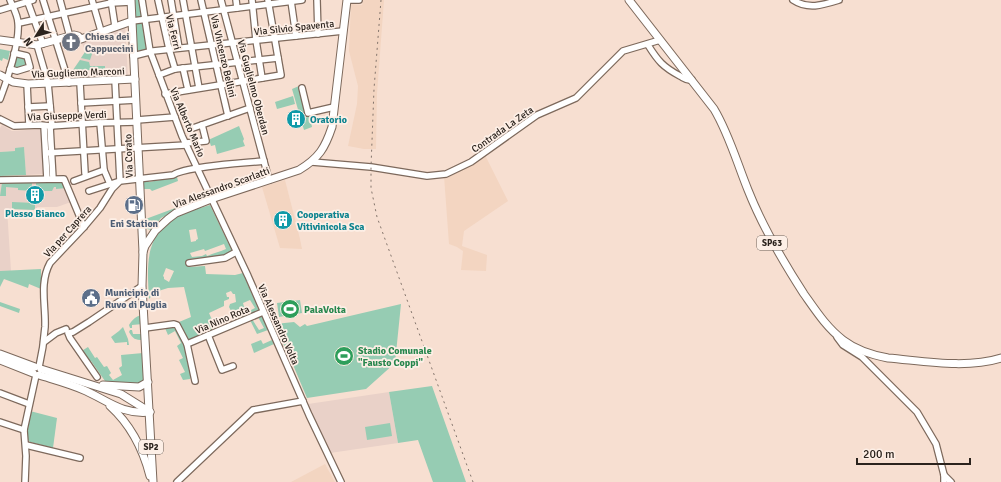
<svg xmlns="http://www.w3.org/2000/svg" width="1001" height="482" viewBox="0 0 1001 482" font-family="Signika,sans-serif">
  <rect width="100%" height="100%" fill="#f7dfd1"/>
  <g fill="#f3d5c1">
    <path d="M363,0H384L377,94L376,149H364L348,146L357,104L358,86L349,51L351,4L362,5Z"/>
    <path d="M485,155L508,201L464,231L462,246L487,255L486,271L461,270L463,251L457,247L449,244L444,176Z"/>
    <path d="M285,180L300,239L302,249L280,248L262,187Z"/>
    <path d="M325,464L335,482H291Z"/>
  </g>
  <g fill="#e9d1c8">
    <path d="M125,26L128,77L73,79V70L85,52L82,43Z"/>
    <path d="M2,125L12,131L41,129L43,174L26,175L24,147L15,151L0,152V128Z"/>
    <path d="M64,182L71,202L57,207H37V210L7,209L11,271H0V184L2,183Z"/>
    <path d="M389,392L398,443L330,453L308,404Z"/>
  </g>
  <g fill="#96ccb3" fill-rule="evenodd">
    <path d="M133,0H140L142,17H134Z"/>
    <path d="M138,23L142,24L147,50L137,51L135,25Z"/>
    <path d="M90,47L92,54L90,60L81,58L85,52L89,50V48Z"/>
    <path d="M0,49L10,51L8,60L3,58L2,61L0,60Z"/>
    <path d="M14,55L25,58L28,65L16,69L12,67Z"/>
    <path d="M80,60L89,62L90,66H105V69L77,71L76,69L73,70Z"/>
    <path d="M299,86L306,112L304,113L305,118L310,116L312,127L304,130L292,89Z"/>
    <path d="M293,96L295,104L277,109L275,102Z"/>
    <path d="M239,126L244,139L243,141L245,146L217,154L215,145L211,146L210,143L206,144V141Z"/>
    <path d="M24,147L26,175L0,176V152L15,151V148Z"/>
    <path d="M177,177L178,181L152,191L150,189H143L142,182L148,181L149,182Z"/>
    <path d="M32,182V191L18,190V188L6,187V196H0L2,183Z"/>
    <path d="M36,182H64L66,188L56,189V187H54L52,191H36Z"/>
    <path d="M12,202L35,203V210L12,209Z"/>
    <path d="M210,205L232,251L224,255L187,261L189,267L205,266L206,274L235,275L243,273L259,311L236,320L229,307L230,304L236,302L235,294H233L231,291L226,293L227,297H229V299L224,301V306L209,313L216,329L189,340L179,322L191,317L184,287L168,288L155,292L149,299C147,264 144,233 181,215C190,210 201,208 210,205ZM196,229L198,239L196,240V241L191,242L189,230ZM224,244L226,249C219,252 214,253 207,256L206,254L202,256L192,257L190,253L204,249L205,251ZM166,268L174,271L169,282L164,279V277L163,276ZM250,300L255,308L249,311L247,306L244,307L243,303Z"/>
    <path d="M178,207L179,209L161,218L151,230L144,228L143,220Z"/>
    <path d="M41,269V289L29,284L28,288L4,279L0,287V271Z"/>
    <path d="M300,300L302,313L279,317L277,303Z"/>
    <path d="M0,302L20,309L19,313L0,306Z"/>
    <path d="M401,304L395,363L366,389L307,398L288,353L287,354L282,340L281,341L276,330L277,329L275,324L294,322L300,327L305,324L307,326Z"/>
    <path d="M142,315L143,324L132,325V328H130L129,325C132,320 136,316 142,315Z"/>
    <path d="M262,315L268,330L257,334L250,320L252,319L259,330L264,328L258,317Z"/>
    <path d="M171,326C186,333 188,362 191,377L190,379L183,380L180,374L185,372L179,360L183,358L177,346L181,343L175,331L168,335L165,328Z"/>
    <path d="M123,327L128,339L129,345H127V342L115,343L111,337L119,331Z"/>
    <path d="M130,330H132L133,334H143V340C135,340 133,339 129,332Z"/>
    <path d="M261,340L263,344L272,340L274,344L254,353L251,344Z"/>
    <path d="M88,347L95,358L97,357L104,367L107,366L111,373L109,375L113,380L122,375L119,368L122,366L121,355L143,353L144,378L143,382L140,384L105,381L91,361L88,363L80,352Z"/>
    <path d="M432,386L466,482H433L418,440L398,443L389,392Z"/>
    <path d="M30,411L57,418L53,448L30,442L27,438Z"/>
    <path d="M390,423L392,436L367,440L365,427Z"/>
  </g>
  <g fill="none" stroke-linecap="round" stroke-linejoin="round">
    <g stroke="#7d695c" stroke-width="8">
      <g id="minor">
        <path d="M27,0L43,44"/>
        <path d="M43,0L69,83"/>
        <path d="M60,0L70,37"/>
        <path d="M92,0L101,31"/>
        <path d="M111,0L115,26"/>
        <path d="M142,0L150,51L182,136L248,276L309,415L341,482"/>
        <path d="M158,0L169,49L175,69"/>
        <path d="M171,0L179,48"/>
        <path d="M183,0L199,88"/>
        <path d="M201,0L228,116"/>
        <path d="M221,0L269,180"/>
        <path d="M236,0L237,8"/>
        <path d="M252,0L256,40L262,78"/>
        <path d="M317,0L318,34"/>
        <path d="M348,0H359"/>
        <path d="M793,0C808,10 823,5 839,0"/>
        <path d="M291,1L296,36"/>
        <path d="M0,10L33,0"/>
        <path d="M132,21L302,0"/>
        <path d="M19,23L111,3L131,2"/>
        <path d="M37,45L48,83L52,126"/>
        <path d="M648,45C658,61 663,67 680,76C684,78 687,81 692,80"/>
        <path d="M133,56L153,51L343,31"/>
        <path d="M183,68L188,90"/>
        <path d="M10,69L17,71L30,67L27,56L14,53"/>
        <path d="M159,75L175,69L278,58"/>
        <path d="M80,83L85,173"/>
        <path d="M27,84L29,125"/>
        <path d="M302,88L308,113L334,107"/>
        <path d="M165,94L281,75L268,0"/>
        <path d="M0,99C7,81 20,42 18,23C18,16 13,7 10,0"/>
        <path d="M81,103L136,100"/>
        <path d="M28,107L50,106"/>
        <path d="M0,119L14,126L41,125L50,126L96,123L137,122"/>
        <path d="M137,120L175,117"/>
        <path d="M100,123L104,170"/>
        <path d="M44,126L47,179"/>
        <path d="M50,126L53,179"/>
        <path d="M193,128L250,108"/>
        <path d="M186,143L206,141L202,125"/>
        <path d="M46,153L186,145"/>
        <path d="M312,162L371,167L427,176L446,174L471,162L537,115L576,98L623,51L660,40"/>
        <path d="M0,180L64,179L84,227"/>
        <path d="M74,181L104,170L110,184"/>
        <path d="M89,191L120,181L115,80"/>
        <path d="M189,263L225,258L236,252"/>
        <path d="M145,328L174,324L177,325L187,344L195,381"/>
        <path d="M68,333L70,338L97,377"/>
        <path d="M69,333L73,332L89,322L142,286"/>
        <path d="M208,335L222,370L233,366"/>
        <path d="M837,337L843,345L862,357L917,412L936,444L944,475V482"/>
        <path d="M44,342L56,333L66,329"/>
        <path d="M187,344L263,312"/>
        <path d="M39,367C42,354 44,341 45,327C46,306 39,283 50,263L84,227L100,208L112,189L120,181L173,175C186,166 245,163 264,161"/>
        <path d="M0,393L29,404"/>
        <path d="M0,422L24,430"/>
        <path d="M26,445L80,458"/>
        <path d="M944,475L951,482"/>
        <path d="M25,482L26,456L24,430L36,375"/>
        <path d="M177,482L253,410L303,401"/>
      </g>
    </g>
    <g stroke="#7d695c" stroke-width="9">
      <g id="major">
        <path d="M131,0L143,252"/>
        <path d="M629,0L714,109C729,134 737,163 748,190C763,228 782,260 804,294C816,311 827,328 843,340C856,350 872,355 888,358C924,361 966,369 1001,358"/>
        <path d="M0,40L37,45L74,35L78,36L81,39L132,21"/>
        <path d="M0,75L13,82L28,84L135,79"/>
        <path d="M0,354L35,367"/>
        <path d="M0,360L33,373"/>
        <path d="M41,369L121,394L150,412"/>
        <path d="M39,375C55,380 71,384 86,391C108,401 123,415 150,412"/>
        <path d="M103,385L139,387L148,382"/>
        <path d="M110,406C131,425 143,449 150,476"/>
        <path d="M153,482L142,286L143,252L145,246L155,231L168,219L176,213L211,199L299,170C319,158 325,148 332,127L347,0"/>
      </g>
    </g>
    <use href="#minor" stroke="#fff" stroke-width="5.5"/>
    <use href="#major" stroke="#fff" stroke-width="7"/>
    <path stroke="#83746b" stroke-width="1" stroke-dasharray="2 4" stroke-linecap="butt" d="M381,0L374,89L371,167V188L377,217L473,482"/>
  </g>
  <defs>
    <g id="church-disc" transform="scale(1)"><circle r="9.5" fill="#6b7280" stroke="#fdefe6"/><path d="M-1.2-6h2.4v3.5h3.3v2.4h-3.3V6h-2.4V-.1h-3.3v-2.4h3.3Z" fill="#fff"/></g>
    <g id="building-disc" transform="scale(1)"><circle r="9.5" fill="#0f9aa8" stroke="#fdefe6"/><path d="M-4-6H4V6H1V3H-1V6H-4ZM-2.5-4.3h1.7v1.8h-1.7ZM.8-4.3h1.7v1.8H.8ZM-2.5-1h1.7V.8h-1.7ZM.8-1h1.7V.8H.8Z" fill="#fff"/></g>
    <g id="fuel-disc" transform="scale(1)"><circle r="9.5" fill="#5c6f8a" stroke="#fdefe6"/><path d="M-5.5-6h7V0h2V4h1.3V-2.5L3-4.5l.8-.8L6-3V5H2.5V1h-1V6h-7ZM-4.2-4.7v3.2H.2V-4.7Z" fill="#fff"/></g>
    <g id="civic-disc" transform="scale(1)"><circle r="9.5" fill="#5c6f8a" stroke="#fdefe6"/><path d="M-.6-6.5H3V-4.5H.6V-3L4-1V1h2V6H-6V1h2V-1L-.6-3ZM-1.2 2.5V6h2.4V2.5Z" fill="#fff"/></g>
    <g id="stadium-disc" transform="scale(1)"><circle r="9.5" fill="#2e9e5b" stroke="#fdefe6"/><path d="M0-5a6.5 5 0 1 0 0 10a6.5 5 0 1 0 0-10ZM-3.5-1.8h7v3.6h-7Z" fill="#fff"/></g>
  </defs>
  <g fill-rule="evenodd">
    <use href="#church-disc" x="71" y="42"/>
    <use href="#building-disc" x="296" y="119"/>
    <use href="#building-disc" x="35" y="195"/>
    <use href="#fuel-disc" x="134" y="205"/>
    <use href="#building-disc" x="283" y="220"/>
    <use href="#civic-disc" x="91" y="298"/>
    <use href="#stadium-disc" x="290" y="309"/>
    <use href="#stadium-disc" x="344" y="356"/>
  </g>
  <g text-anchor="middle" stroke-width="3.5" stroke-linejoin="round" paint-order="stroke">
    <g fill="#fdefe6" stroke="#6a6059" stroke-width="1">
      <rect x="757" y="236" width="30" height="14" rx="3"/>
      <rect x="139" y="440" width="24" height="14" rx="3"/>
    </g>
    <g font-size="9" font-weight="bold" fill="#2b231d">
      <text x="772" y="246">SP63</text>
      <text x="151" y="450">SP2</text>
    </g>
    <g font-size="10" fill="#2b231d" stroke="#fdefe6">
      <text transform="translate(294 27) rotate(-6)" y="4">Via Silvio Spaventa</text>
      <text transform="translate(174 32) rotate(76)" y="4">Via Ferri</text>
      <text transform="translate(224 56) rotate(77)" y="4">Via Vincenzo Bellini</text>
      <text transform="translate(78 72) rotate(-2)" y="4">Via Gugliemo Marconi</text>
      <text transform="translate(254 87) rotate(75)" y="4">Via Guglielmo Oberdan</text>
      <text transform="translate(67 115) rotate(-2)" y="4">Via Giuseppe Verdi</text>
      <text transform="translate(188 122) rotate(67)" y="4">Via Alberto Mario</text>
      <text transform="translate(502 129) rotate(-35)" y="4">Contrada La Zeta</text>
      <text transform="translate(128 156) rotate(-92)" y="4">Via Corato</text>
      <text transform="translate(221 187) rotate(-20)" y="4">Via Alessandro Scarlatti</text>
      <text transform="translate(67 231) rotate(-48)" y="4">Via per Caprera</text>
      <text transform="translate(222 319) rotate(-23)" y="4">Via Nino Rota</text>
      <text transform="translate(279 324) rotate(66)" y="4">Via Alessandro Volta</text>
    </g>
    <g font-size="10" font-weight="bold" fill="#5b616d" stroke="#fdefe6" text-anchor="start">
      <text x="85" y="40">Chiesa dei<tspan x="85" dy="12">Cappuccini</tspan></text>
    </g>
    <g font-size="10" font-weight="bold" fill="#0d838f" stroke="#fdefe6" text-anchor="start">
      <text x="310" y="123">Oratorio</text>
      <text x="35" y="217" text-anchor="middle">Plesso Bianco</text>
      <text x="297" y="218">Cooperativa<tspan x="297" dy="12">Vitivinicola Sca</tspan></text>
    </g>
    <g font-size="10" font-weight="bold" fill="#4e5e75" stroke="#fdefe6">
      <text x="134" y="227">Eni Station</text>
      <text x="105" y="296" text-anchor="start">Municipio di<tspan x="105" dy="12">Ruvo di Puglia</tspan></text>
    </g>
    <g font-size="10" font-weight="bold" fill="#27864d" stroke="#fdefe6" text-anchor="start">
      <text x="304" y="313">PalaVolta</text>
      <text x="358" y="354">Stadio Comunale<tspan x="358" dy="12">"Fausto Coppi"</tspan></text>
    </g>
  </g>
  <g transform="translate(36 36) rotate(233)" stroke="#fdefe6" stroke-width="3" paint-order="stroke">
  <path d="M0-3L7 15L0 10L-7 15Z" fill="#2b231d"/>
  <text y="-6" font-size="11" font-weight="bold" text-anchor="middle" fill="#2b231d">N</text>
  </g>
  <path d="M857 458v6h113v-6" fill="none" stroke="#2b231d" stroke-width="2"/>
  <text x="863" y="458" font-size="12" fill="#2b231d" stroke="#fdefe6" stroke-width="3" paint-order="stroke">200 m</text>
</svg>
